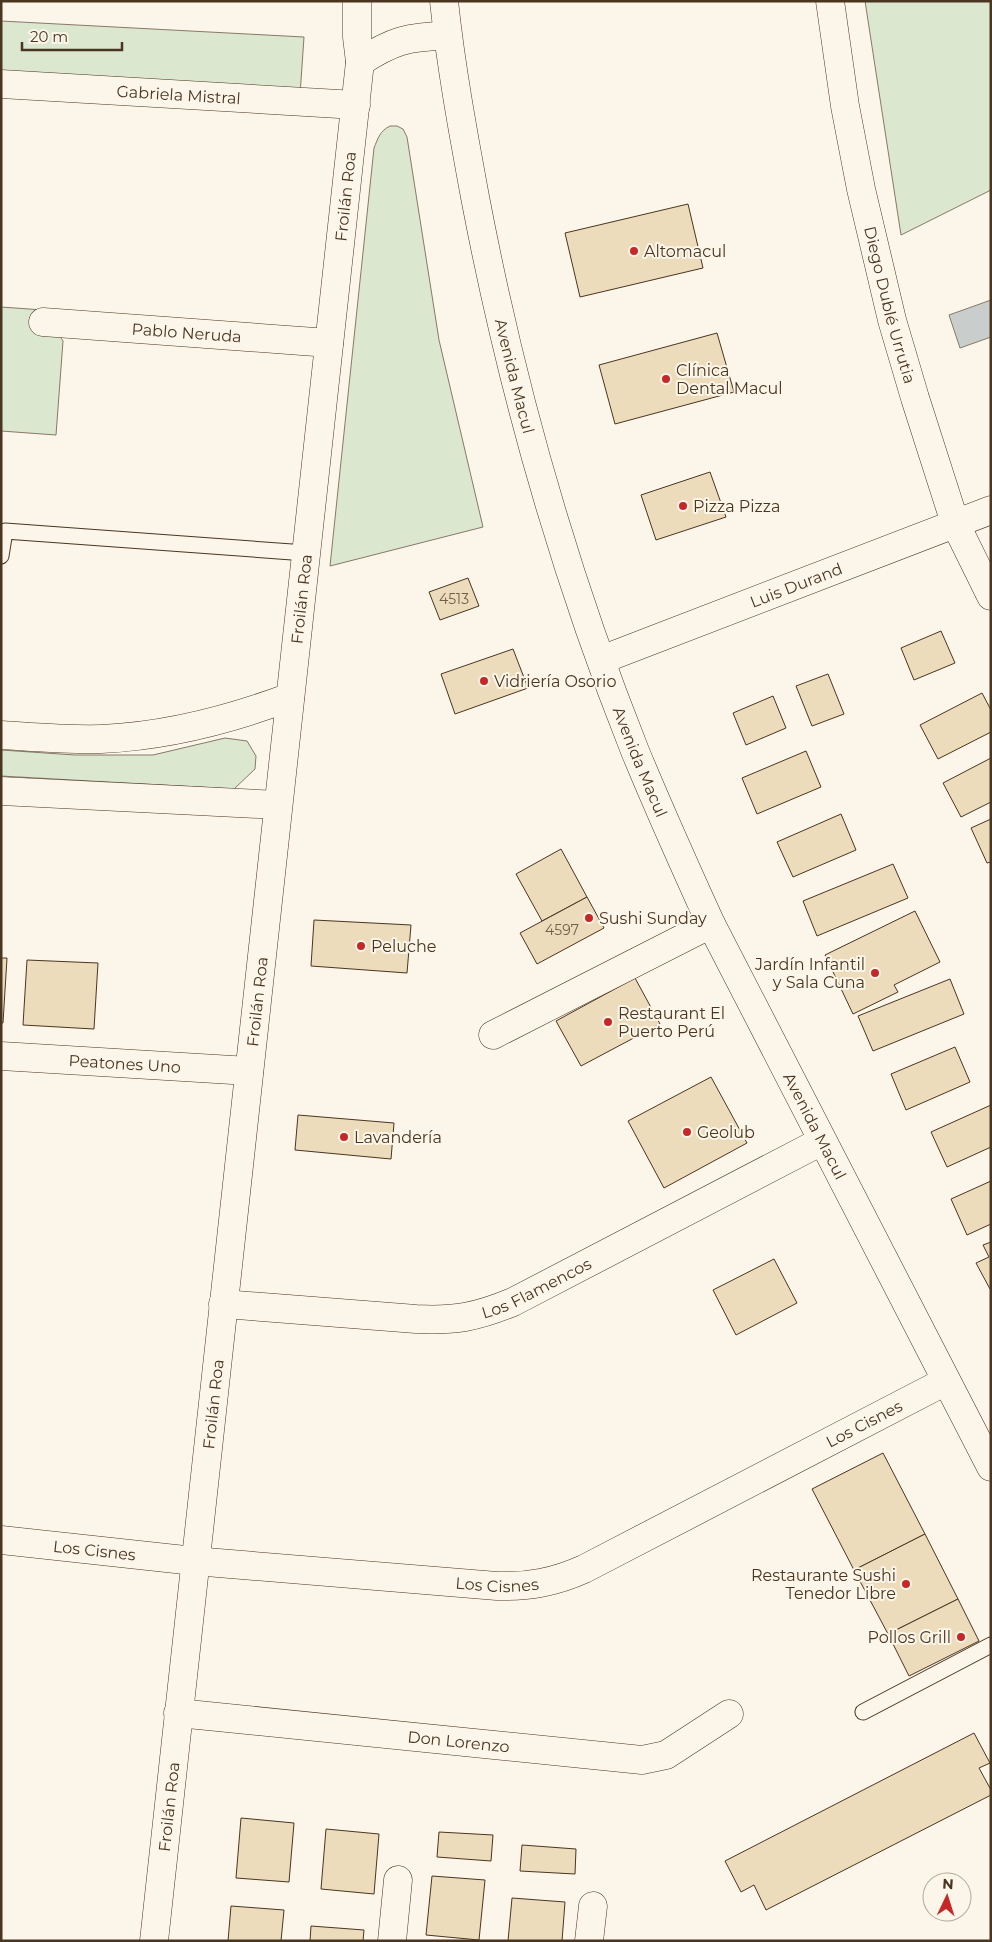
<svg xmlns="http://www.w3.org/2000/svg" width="992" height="1942" viewBox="0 0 992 1942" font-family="Montserrat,sans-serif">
  <rect width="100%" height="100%" fill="#fbf6e9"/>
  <g fill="#dce7d0" stroke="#887966">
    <path d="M865,1H991V190L901,235Z"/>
    <path d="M1,21L304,37L300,95L1,77Z"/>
    <path d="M390,126H397L403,129L407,137L439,340L483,527L330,566L374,148C378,138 380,131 390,126Z"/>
    <path d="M1,307L43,310L63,341L56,435L1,431Z"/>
    <path d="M225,738L247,741L256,756L255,769L234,789L1,776V750L75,755H153Z"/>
  </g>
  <path fill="#c9cecd" stroke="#887966" d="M991,300V337L960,348L949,315Z"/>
  <g fill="#ecdcbc" stroke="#4a3520">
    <path d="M688,204L703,268L580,297L565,233Z"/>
    <path d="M717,333L734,392L615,424L599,365Z"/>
    <path d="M710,472L726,517L656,540L641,495Z"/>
    <path d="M468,578L479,606L440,620L429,592Z"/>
    <path d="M941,631L955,663L914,680L901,648Z"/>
    <path d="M513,649L528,688L455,714L441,674Z"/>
    <path d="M828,674L844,714L812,726L796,686Z"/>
    <path d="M982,693L991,710V732L938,759L920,725Z"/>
    <path d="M773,696L786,728L746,745L733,713Z"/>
    <path d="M806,751L821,787L757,814L742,778Z"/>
    <path d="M991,758V802L961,817L943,783Z"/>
    <path d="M841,814L856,850L793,877L777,842Z"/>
    <path d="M991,819V862L987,863L971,828Z"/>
    <path d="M561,849L587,897L542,921L516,874Z"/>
    <path d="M893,864L908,898L817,936L803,901Z"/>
    <path d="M587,897L604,928L537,964L520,933Z"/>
    <path d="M915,911L940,962L894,985L898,992L853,1014L825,955Z"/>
    <path d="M314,920L411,925L407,973L311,966Z"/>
    <path d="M1,958H7L3,1023H1Z"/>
    <path d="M27,960L98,963L94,1029L23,1025Z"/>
    <path d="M635,978L660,1024L581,1066L556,1021Z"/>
    <path d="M950,979L964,1014L873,1051L858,1016Z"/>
    <path d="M955,1047L970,1082L906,1110L891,1074Z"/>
    <path d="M711,1077L747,1143L664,1188L628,1121Z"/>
    <path d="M991,1105V1147L947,1167L931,1132Z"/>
    <path d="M298,1115L394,1123L391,1159L295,1150Z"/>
    <path d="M991,1181V1224L967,1235L951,1199Z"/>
    <path d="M991,1242V1288L990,1289L976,1263L989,1257L983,1245Z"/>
    <path d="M774,1259L797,1303L736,1335L713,1290Z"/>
    <path d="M883,1453L925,1534L854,1570L812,1489Z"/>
    <path d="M925,1534L958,1599L888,1634L854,1570Z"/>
    <path d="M958,1599L979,1641L909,1676L888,1634Z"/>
    <path d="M974,1733L990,1763L979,1768L991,1790V1795L766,1910L754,1885L741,1892L725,1861Z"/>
    <path d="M241,1818L294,1823L289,1882L236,1878Z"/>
    <path d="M326,1829L379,1834L374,1894L321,1889Z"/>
    <path d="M439,1832L493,1835L491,1861L437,1857Z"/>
    <path d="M522,1845L576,1849L575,1874L520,1871Z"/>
    <path d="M432,1876L485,1880L479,1940L426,1935Z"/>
    <path d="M512,1898L565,1902L562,1941H508Z"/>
    <path d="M231,1906L284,1910L281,1941H228Z"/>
    <path d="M311,1926L364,1930L363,1941H310Z"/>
  </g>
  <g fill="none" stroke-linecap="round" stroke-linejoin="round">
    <g stroke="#4a3520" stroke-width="17">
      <g id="lane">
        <path d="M1,556L5,531L306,553"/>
        <path d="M863,1712L991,1645"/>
      </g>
    </g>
    <g stroke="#4a3520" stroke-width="29">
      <g id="street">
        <path id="s1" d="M830,1L845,106L861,189L892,320L915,398L955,523L991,596"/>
        <path id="s2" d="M1,84L356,105"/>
        <path id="s3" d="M43,322L329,343"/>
        <path id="s4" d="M601,660L991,510"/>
        <path d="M493,1035L711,924"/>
        <path id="s5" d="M1,1056L249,1071"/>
        <path id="s6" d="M1,1540L194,1561"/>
        <path id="s7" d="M178,1713L642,1760L666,1755L729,1714"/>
        <path d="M392,1941L398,1880"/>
        <path d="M589,1941L593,1906"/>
      </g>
    </g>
    <g stroke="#4a3520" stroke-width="29">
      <g id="secondary">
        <path d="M1,735C34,737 68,740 101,739C167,736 229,720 290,697"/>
        <path d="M1,791L278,805"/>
        <path id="s8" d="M223,1304L416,1319C455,1321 477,1317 513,1302L822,1141"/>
        <path id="s9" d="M194,1561L497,1586C529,1587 555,1582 584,1569L946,1381"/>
        <path id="s10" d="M154,1941L360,62"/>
      </g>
    </g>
    <g stroke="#4a3520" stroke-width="29">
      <g id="primary">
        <path d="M357,1V37L360,62C392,41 409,36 447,36"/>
        <path id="s11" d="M444,1C451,67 463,132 475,197C511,386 564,573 635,751C659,809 685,867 711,924L991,1467"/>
      </g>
    </g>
    <use href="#lane" stroke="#fbf6e9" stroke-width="15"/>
    <use href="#street" stroke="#fbf6e9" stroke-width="28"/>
    <use href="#secondary" stroke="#fbf6e9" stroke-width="28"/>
    <use href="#primary" stroke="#fbf6e9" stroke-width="28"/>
  </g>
  <g fill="#c62828" stroke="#fbf6e9" stroke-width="2">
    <circle cx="634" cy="251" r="5"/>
    <circle cx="666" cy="379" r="5"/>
    <circle cx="683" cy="506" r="5"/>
    <circle cx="484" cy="681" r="5"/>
    <circle cx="589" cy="918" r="5"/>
    <circle cx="361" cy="946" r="5"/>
    <circle cx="875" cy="973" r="5"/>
    <circle cx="608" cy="1022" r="5"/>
    <circle cx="687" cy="1132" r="5"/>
    <circle cx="344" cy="1137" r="5"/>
    <circle cx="906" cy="1584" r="5"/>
    <circle cx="961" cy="1637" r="5"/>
  </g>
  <g text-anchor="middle" stroke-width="4" stroke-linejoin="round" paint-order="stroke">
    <g font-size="14" fill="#725f47">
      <text x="454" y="604">4513</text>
      <text x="562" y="935">4597</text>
    </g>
    <g font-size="16" fill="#4a3520" stroke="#fbf6e9">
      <text dy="6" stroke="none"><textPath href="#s2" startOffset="178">Gabriela Mistral</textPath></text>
      <text dy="6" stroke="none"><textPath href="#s10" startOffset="1755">Froilán Roa</textPath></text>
      <text dy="6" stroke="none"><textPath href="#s1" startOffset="310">Diego Dublé Urrutia</textPath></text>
      <text dy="6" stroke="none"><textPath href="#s3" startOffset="144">Pablo Neruda</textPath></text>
      <text dy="6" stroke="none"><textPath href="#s11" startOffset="382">Avenida Macul</textPath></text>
      <text dy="6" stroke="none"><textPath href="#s4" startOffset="209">Luis Durand</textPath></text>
      <text dy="6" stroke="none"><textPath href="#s10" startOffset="1350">Froilán Roa</textPath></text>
      <text dy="6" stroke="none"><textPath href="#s11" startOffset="788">Avenida Macul</textPath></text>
      <text dy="6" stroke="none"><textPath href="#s10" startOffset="945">Froilán Roa</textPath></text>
      <text dy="6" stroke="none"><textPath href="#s5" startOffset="124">Peatones Uno</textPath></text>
      <text dy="6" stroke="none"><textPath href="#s11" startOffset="1192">Avenida Macul</textPath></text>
      <text dy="6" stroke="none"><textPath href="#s8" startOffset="320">Los Flamencos</textPath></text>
      <text dy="6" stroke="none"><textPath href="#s10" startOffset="540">Froilán Roa</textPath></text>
      <text dy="6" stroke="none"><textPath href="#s9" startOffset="709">Los Cisnes</textPath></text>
      <text dy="6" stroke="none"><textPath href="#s6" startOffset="94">Los Cisnes</textPath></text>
      <text dy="6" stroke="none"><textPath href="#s9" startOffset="304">Los Cisnes</textPath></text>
      <text dy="6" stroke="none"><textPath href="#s7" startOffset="282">Don Lorenzo</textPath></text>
      <text dy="6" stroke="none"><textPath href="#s10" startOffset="135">Froilán Roa</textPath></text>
    </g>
    <g font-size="16" fill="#4a3520" stroke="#fbf6e9" text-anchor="start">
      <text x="644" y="257">Altomacul</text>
      <text x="676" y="376">Clínica<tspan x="676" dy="18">Dental Macul</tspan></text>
      <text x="693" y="512">Pizza Pizza</text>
      <text x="494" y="687">Vidriería Osorio</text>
      <text x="599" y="924">Sushi Sunday</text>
      <text x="371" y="952">Peluche</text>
      <text x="865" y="970" text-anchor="end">Jardín Infantil<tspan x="865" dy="18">y Sala Cuna</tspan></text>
      <text x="618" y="1019">Restaurant El<tspan x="618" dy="18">Puerto Perú</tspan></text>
      <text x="697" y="1138">Geolub</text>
      <text x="354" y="1143">Lavandería</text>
      <text x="896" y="1581" text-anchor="end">Restaurante Sushi<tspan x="896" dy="18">Tenedor Libre</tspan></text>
      <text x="951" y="1643" text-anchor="end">Pollos Grill</text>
    </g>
  </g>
  <rect width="992" height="1942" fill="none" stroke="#4a3520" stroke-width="5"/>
  <g transform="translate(947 1897) rotate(4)"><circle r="24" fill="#fbf6e9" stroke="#b4a999"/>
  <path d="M0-4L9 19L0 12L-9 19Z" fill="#c62828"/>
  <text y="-8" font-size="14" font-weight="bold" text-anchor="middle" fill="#4a3520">N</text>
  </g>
  <path d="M22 42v8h100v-8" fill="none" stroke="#4a3520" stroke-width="2.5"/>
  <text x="30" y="42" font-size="15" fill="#4a3520" stroke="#fbf6e9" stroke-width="4" paint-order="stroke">20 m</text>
</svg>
